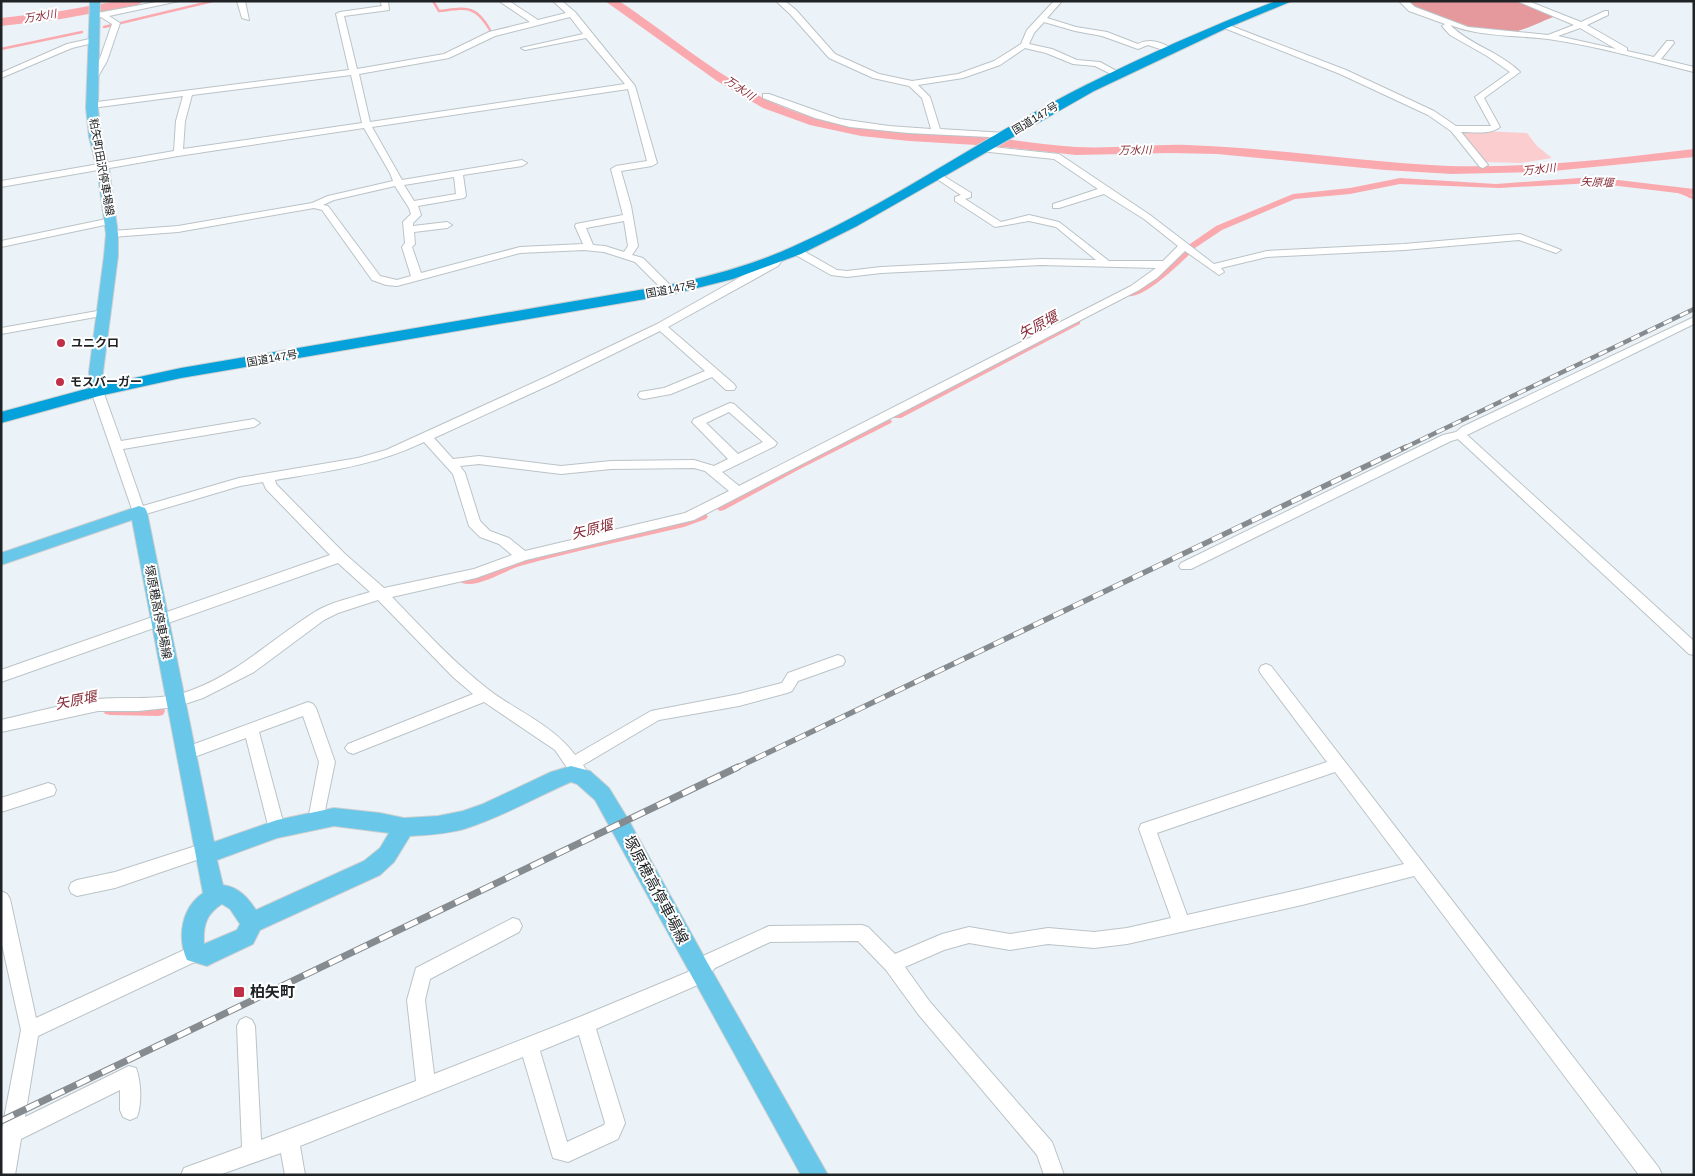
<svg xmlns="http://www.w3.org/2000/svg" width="1695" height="1176" viewBox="0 0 1695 1176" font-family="Arial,'Noto Sans JP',sans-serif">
  <rect width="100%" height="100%" fill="#ebf3f8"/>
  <path fill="#fbcdce" d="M1459,130L1527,133L1537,146L1552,158L1520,163L1484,162Z"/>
  <path fill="#e6999c" d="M1405,1H1517L1556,16C1544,20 1524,31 1512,32C1484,34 1426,20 1405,1Z"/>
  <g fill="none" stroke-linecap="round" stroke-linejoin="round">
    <g stroke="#faaaae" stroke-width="2.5">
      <path d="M433,1L439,11C466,8 475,4 490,30"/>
      <path d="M104,27L213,1"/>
      <path d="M1,49L82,32"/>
      <path d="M1674,190L1692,197"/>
    </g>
    <path stroke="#faaaae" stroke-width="3" d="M1689,196L1694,198"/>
    <g fill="#faaaae" fill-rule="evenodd">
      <path d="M1593,177L1694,189V195L1593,183L1499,188L1400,184L1350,194L1295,199L1222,230L1195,248L1192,249L1187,246L1216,226L1293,194L1350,188L1400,178L1496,184Z"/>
      <path d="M1187,249L1192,252L1190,254C1178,265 1144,299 1128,296V292L1147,281Z"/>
      <path d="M1076,319L1080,320V324L901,418H893L892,416Z"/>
      <path d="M887,418L892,421L891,423L798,470L724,510L720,511L714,507L716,504Z"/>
      <path d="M702,512L708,516L706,519L684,527C629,540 574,551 520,566C504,571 478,588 462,583L460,580L462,577L484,571L515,559L681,520Z"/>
      <path d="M110,705L158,706L163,707L165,711L163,715L158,716L110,715L105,714L103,710L105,706Z"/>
    </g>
    <g fill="#faaaae" fill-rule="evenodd">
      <path d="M117,1H144L138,5L61,19L1,26V18L61,11Z"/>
      <path d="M605,1H619C678,40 732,90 799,113C858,133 920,133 981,137C1013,139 1044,145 1076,147C1113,149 1150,144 1187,145C1275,148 1361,162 1449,166C1531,168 1613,159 1694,149V157L1543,172L1452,174L1385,170L1217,154L1170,153L1076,155L993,146L909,141L861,136L810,125L763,108L717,81Z"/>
    </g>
    <g stroke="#bbc3c7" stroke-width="2">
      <g id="minor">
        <path d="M162,1H179L109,16L120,23L107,61L96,80H90L89,78L99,61L112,24L101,17L92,18V14Z"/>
        <path d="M237,1H245L249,20L242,18Z"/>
        <path d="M380,1H388L389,10L344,16L357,69L444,54L489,32L530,22L499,1H509L538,20L566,13L553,1H562L575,12L635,86L657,163L652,166L621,171L631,206L638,246L632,255L643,258L673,288L674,290L673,292H665L635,262L604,252L584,250L520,253L397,286L386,285L372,280L322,210L314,208L178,232L112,237L107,234L112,231L178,226L312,203L328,196L393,181L390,173L364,128L178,156L1,187V181L174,151L176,121L183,96L92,108L89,107V103L349,70L336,14L340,12L382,6ZM570,17L583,34L521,48L525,50L586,38L625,84L370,122L359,74L449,58L495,36ZM351,75L362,123L183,149L185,121L192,95ZM628,89L647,161L616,166L611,169L623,215L576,224L575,226L583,244L520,247L421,273L412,247L415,244L414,232L447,228L452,225L447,222L413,226V223L421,215L418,206L464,198L466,196L463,175L522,166L527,163L522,160L402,180L372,127ZM454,177L456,194L414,201L404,185ZM395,186L409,208L411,214L403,222L405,243L402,247L411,276L397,280L380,276L328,206L323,205L334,200ZM624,221L628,246L624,252L605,246L593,245L586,228Z"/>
        <path d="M776,1H785L796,10L835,54L879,74L912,81L958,74L994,61L1021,44L1027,30L1054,1H1062L1047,18L1076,27L1107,32L1138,44C1149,38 1163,42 1173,50L1169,52L1148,45L1138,49L1102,36L1075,31L1044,22L1034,33L1029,44L1052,49L1077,60L1100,62L1122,74L1115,76L1095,66L1073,64L1046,53L1025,48L1000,65L963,78L918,85L930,97L940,129L1006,133L1009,134V138L908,133L850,127L815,118L763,98V94H769L840,119L889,126L931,129L922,98L909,86L873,78L829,58L790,14Z"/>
        <path d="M1399,1H1408L1415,7L1468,27L1548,35L1574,25L1517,1H1528L1581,22L1605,11H1608V15L1587,25L1627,48V51L1654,57L1667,41H1673L1674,43L1661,59L1694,67V72C1646,60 1597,46 1548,39C1515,35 1481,37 1450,25C1470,45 1500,52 1520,72L1484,98L1500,127C1490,135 1474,132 1461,132L1488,165L1483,168L1480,167L1451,131L1428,115L1340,74L1219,26L1226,24L1346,70L1434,111L1456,126H1491L1475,97L1510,72L1487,56L1450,35L1442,26L1445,24L1409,11ZM1580,28L1616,49L1558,36Z"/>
        <path d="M94,38L98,40L97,42L72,48L1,78V73L67,44Z"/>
        <path d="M983,146L1059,154L1150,215L1214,264L1267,251L1404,244L1520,234L1561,250L1556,253L1519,240L1404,250L1267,257L1221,268L1224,272L1219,275L1185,251L1157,278L1139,290L694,520L526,560L476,578L392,597C423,629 454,663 489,690C517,711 554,726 575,755L651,711L739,694L782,683L788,673L838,655L843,657L845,661L843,665L798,681L792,691L787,693L739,706L659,720L583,765L591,777L589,782L583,784L577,782L555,750L484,702L358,752L353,754L348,752L345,748L348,744L473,694L453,677L378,600L338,613L324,620L254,672L203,698L176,707L138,711H98L1,732V720C33,713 66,703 98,699C129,696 161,702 192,690C238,673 272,639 313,613C330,602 351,598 370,592L338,563L1,682V670L330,555L266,489L263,482L240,486L139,516L134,515L91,391L93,388H101L103,391L121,441L254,419L260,423L254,427L123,449L143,506L239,478L358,458L386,450L546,377L657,324L778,256L783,259L778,266L668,327L734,384L736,387L734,390H726L712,377L671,394L644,399L640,398L638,395L640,392L664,388L705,371L660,331L554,383L434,438L453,459L479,456L561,466L611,461L694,460L714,466L728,459L692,422L694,419L730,403L734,404L777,443L775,446L722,472L739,486L1131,286L1156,268L1041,265L881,273L847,277L831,275L792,253V249H800L837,270L847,271L881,267L1041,259L1096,260L1056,227L1029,221L995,227L955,201V197L961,195L934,177V173L937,172L971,193V197L965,199L1001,222L1029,215L1059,222L1109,261H1163L1178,246L1144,219L1104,194L1059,208H1053V204L1098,189L1054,159L980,151L978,149ZM729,412L763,442L738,454L706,423ZM424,442L453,474L469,526L480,537L499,544L512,555L474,569L384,588L345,554L276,484L275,480C329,471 373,466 424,442ZM479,464L561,474L611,469L694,468L705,471L729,491L685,513L525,551L509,538L490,531L480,521L465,473L460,466Z"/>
        <path d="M111,218L114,219V223L1,247V241Z"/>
        <path d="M103,310L108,313L107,315L1,334V328Z"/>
        <path d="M1694,317V324L1467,435L1694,641V655L1689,654L1458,439L1451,441L1191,569H1181L1179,566L1181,563L1443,435L1456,432L1462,427Z"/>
        <path d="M1266,664L1271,666L1659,1168L1662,1175H1639L1414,876L1302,905L1127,944L1094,948L1048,944L1010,950L969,943L944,950L905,967L930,1002L1052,1142L1064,1175H1044L1037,1155L918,1014L886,970L858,941L770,942L715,968L700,984L596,1029L625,1123L618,1139L568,1162L553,1158L523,1057L300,1146L305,1175H285L281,1153L219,1175H181L184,1168L242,1147L237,1026L240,1020L246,1017L252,1020L255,1026L261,1140L416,1081L407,1000L416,968L513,918L519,920L522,926L519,932L430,979L425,1000L434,1074L582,1016L688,972L703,956L769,926L862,925L868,927L895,954L942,934L969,927L1010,934L1048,928L1094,932L1127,928L1171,918L1139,829L1141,824L1327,762L1261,674L1259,670L1261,666ZM1335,772L1404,864L1302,889L1187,915L1157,833ZM579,1035L605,1123L604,1125L567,1142L540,1051Z"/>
        <path d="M308,702L313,704L316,708L335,762L322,825L316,827L310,825L308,820L319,762L303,716L259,732L285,829L283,834L277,836L271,834L269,829L246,738L186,760L181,759L178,754L181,749Z"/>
        <path d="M48,783L54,785L56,790L54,795L1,812V798Z"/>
        <path d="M205,843L211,845L213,850L211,855L115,888L77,896L71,893L69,888L71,883L77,880L115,872Z"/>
        <path d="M1,891L7,894L10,899L36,1018L195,945L201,947L204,953L201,959L38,1036L25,1117L129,1066L136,1068C141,1081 142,1104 137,1117L130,1120L123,1117L120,1110V1090L21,1139L15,1175H1V1134L21,1030L1,940Z"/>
      </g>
    </g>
    <g stroke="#cecfcf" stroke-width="2">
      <g id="major">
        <path d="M90,1H100L98,108L101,137L109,168L118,234V256L103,372L104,391L102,394H92L90,391L89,372L104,256L106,234L97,168L89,137L86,108Z"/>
        <path d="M139,506L145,508L147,512L214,842L277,820L334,808L380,813L404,818L438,816L463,811L483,804L551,772L571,766L590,771L609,788L628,819L707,962L828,1175H801L595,800L577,784L571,782L564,785C531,800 499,818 464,829C446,834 428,835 410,836L394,862L380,875L260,930L253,944L215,962L207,966L187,960C177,938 181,908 203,893L132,520L1,565V553ZM334,826L389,833L380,848L364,861L256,910C248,898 239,887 223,885L217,860L277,838ZM222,904L230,909L240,924L237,930L204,944C203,926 206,914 222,904Z"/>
      </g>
    </g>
    <g stroke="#cecfcf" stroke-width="2">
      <path id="highway" d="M1276,1H1292L1227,28L1094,91L857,226L801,254L733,279L669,295L181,378L99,396L1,423V412L97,386L181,368L669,285C711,276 752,265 792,247C894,202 986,135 1086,85C1148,54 1212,26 1276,1Z"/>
    </g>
    <use href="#minor" fill="#fff" fill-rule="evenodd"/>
    <use href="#major" fill="#69c7e9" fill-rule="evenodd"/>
    <use href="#highway" fill="#05a1da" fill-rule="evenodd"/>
    <g stroke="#868b8f" stroke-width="4.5">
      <path id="rail-far2" d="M1404,448L1694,309"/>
    </g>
    <g stroke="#868b8f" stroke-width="5.5">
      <path id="rail-far1" d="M736,768L1406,447"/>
    </g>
    <g stroke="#868b8f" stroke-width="7">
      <path id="rail" d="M1,1121L738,767"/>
    </g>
    <use href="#rail-far2" stroke="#fff" stroke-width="3" stroke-dasharray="9" stroke-linecap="butt"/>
    <use href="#rail-far1" stroke="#fff" stroke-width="4" stroke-dasharray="11" stroke-linecap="butt"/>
    <use href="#rail" stroke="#fff" stroke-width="5" stroke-dasharray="14" stroke-linecap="butt"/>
  </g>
  <g fill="#c02f48" stroke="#fff" stroke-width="2">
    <circle cx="61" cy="343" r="5"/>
    <circle cx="60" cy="382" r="5"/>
    <rect x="233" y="986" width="12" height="12" rx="2.5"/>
  </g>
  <g text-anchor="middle" stroke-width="4" stroke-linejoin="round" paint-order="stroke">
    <g font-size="11" font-style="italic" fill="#872c38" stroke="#fff">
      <text transform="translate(40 16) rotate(-9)" y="4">万水川</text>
      <text transform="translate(740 88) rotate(34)" y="4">万水川</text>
      <text transform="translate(1135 150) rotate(-1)" y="4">万水川</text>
      <text transform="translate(1539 169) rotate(-6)" y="4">万水川</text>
      <text transform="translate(1597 182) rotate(3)" y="4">矢原堰</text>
    </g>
    <g font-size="11" fill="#202325" stroke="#fff">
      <text transform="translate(1035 118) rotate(-31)" y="4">国道147号</text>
      <text transform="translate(102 167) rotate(80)" y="4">粕矢町田沢停車場線</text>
      <text transform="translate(671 289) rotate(-11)" y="4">国道147号</text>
      <text transform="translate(272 358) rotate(-10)" y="4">国道147号</text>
    </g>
    <g font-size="12" font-weight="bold" fill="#202325" stroke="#fff" text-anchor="start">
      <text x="71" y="347">ユニクロ</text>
      <text x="70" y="386">モスバーガー</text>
    </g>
    <g font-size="12" fill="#202325" stroke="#fff">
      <text transform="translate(158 612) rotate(79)" y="4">塚原穂高停車場線</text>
    </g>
    <g font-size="14" font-style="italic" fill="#872c38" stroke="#fff">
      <text transform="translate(1038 325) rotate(-28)" y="5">矢原堰</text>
      <text transform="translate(592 529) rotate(-14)" y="5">矢原堰</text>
      <text transform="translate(76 700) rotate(-11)" y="5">矢原堰</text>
    </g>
    <g font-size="15" fill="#202325" stroke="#fff">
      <text transform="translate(656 890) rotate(62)" y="5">塚原穂高停車場線</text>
    </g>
    <g font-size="15" font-weight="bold" fill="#202325" stroke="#fff" text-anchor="start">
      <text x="250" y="997">柏矢町</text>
    </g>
  </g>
  <rect width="1695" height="1176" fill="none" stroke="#202325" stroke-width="5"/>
</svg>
